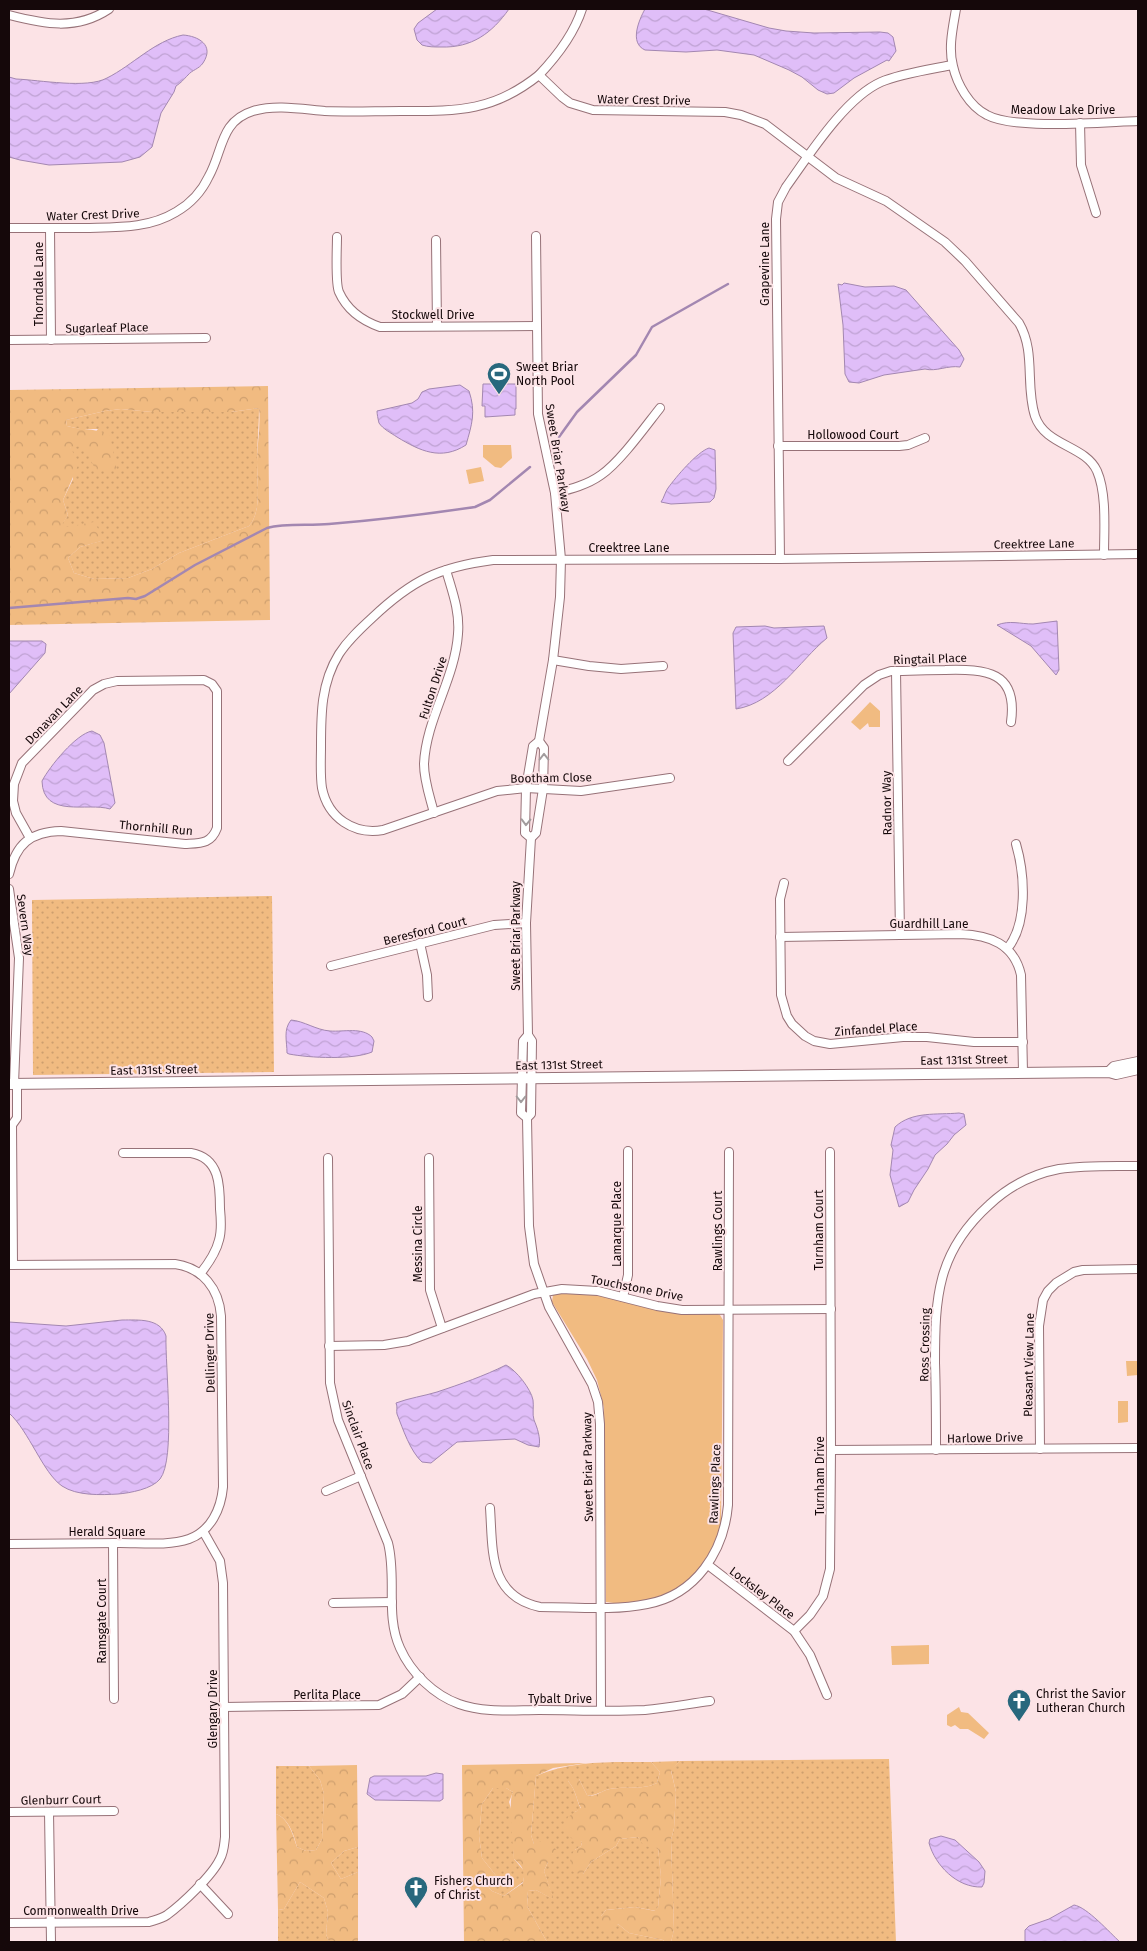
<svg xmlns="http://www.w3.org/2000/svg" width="1147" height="1951" viewBox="0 0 1147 1951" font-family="'Fira Sans',sans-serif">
  <defs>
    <pattern id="grass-dots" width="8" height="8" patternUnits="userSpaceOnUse" patternTransform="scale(1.25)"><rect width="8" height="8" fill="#f1bb81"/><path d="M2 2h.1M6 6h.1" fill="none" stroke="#ce9f6e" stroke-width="1.8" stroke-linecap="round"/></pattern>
    <pattern id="forest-crowns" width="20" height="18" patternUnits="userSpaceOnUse" patternTransform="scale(1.25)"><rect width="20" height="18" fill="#f1bb81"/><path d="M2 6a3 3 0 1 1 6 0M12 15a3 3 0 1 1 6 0" fill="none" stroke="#ce9f6e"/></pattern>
    <pattern id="water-waves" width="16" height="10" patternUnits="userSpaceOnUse" patternTransform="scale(1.25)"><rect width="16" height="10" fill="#e0bef8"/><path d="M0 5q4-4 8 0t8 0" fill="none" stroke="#bfa2d3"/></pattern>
  </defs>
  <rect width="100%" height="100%" fill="#fce3e6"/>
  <g fill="url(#grass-dots)">
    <path d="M259,408C259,426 257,444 257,462C257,481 262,512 249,526L179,553L152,569L128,578L94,579L74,573L68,558L80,547L104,540L59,528L68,515L63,500L73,479L70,446H84L98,429H80L67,426L66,420L105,411L121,409L152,412H231Z"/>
    <path d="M272,896L274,1072L33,1075L32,900Z"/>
    <path d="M889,1759L896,1942H671L674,1930L671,1840L674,1828L676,1792L671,1770L680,1761Z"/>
    <path d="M651,1762L660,1772L657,1783C641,1791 622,1785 606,1790C598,1793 595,1796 587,1795L579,1779L568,1781C577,1792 575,1797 581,1809L575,1812L579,1840L582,1842L581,1846L575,1850L583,1874L591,1862L616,1846L620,1839L638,1837L642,1842L658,1847L661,1877L658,1907L656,1911L635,1907L606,1910L601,1916V1930L618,1924L629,1933L663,1940L665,1942H547L527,1906L528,1891L536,1890L553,1899L544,1871L548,1862L534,1844L531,1835L536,1776C572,1760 612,1762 651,1762Z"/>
    <path d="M276,1766H309L320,1780L324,1794L322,1839L316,1850L306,1851L297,1847C294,1835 289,1819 276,1814Z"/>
    <path d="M493,1788H506L513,1792L509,1802L512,1812L514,1859L525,1872L523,1882L504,1896L492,1891L487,1886L488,1883L497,1877L482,1858L479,1836L482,1804Z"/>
    <path d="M358,1847V1872L341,1879L331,1863L344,1851Z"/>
    <path d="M300,1882L324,1898L328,1912L326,1934L329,1942H278V1910L284,1909Z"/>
  </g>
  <g fill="url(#forest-crowns)" fill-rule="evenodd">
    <path d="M268,386L270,620L9,625V390ZM259,408C261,426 257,444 257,462C257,481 262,512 249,526L179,553L152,569L128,578L94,579L74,573L68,558L80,547L105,540L94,522L60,528L68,515L63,500L79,463L70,447L84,446L96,471H117L110,436C94,427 85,431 67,426L66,420L105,411L121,409L152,412H231Z"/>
    <path d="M680,1761L671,1771L676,1792L674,1828L671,1840L674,1930L671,1942H665L663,1940L629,1933L618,1924L611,1930H601V1916L606,1910L635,1907L655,1911L658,1907L661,1877L658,1848L644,1846L638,1837L620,1839L616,1846L591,1862L583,1874L575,1873L570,1869C570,1858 570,1852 581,1846L582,1842L571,1838L564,1825L568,1817L581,1808C575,1797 577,1792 568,1781L571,1777L579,1779L587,1795C595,1797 598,1793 606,1790C622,1785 641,1791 657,1783L660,1772L651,1762Z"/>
    <path d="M586,1763L553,1768L536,1776L531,1835L534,1844L543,1840L554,1847L560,1855L548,1862L544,1871L554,1900L536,1890L528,1891L527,1906L547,1942H464L462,1765ZM493,1788H506L513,1792C508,1799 513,1847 514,1859C523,1867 525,1870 523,1883L504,1896L492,1891L487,1886L488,1883L497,1877L482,1858L479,1836L482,1804Z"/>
    <path d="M357,1765L358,1847L344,1851L331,1863L341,1879L358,1872V1942H329L326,1934L328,1912L324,1898L300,1882L284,1909L278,1910L276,1814C289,1819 293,1835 297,1847L306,1851L316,1850L322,1839L324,1794L320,1780L309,1766Z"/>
  </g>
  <g fill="#f1bb81">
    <path d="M483,445H511L512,458L501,468L495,467L483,457Z"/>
    <path d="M481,467L484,481L469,484L466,470Z"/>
    <path d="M870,702L880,711V727H869L868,723L860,730L851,722Z"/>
    <path d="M566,1292L606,1296L632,1304L682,1313H715L720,1315L723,1320L721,1526C719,1533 717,1542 714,1549C697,1588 646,1609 606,1602L604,1408L597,1380L587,1359L552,1302L553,1295Z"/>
    <path d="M1126,1361H1138V1375L1127,1376Z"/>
    <path d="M1118,1401H1128V1422L1118,1423Z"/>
    <path d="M929,1645V1664L892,1665L891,1646Z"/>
    <path d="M959,1707L961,1712L968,1713L989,1733L984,1739L968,1729H960L955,1725L951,1727L947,1725V1715Z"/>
  </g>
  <g fill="url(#water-waves)" stroke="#a387b1">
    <path d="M437,9H509C492,33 472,48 441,47C434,47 428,47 422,45L417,40L414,29L418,23Z"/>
    <path d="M645,9H704L769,28L786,31L814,33L880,32L888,33L893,37L896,51L889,61L887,60L854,78L834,93L827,94L818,90L802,77L789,70L754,55L717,50L686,52L645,50C629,43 639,20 645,9Z"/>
    <path d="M183,35C198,36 215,45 203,63C199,69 192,70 188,75C183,80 182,82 176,86L174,92L161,113L152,147L140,157L122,162L49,165L20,160L9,157V77L16,79C40,80 87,89 107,78C133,65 154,41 183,35Z"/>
    <path d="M844,283L865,287L894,286L906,290L959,350L964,359L960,367C948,365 936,372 925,369L884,375L859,383L849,382L845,374L843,325L838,284L842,285Z"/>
    <path d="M483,384H516V409H515V415L485,417V406H482Z"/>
    <path d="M460,385L469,391C476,412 472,424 466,445C441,461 420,451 397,437C391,433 383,429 379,423C378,419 377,414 377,411L412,403L418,399L422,392L429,389Z"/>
    <path d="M709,448L715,450L716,489L714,498L710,502L671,504L661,502C664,498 665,492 668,488C676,477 697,452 709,448Z"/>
    <path d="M1057,621L1059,670L1056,675L1031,646L997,625C1010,620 1020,624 1033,624C1041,623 1049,622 1057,621Z"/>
    <path d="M765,626L774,628L824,626L827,638C799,661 775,703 736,709L733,633L736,627Z"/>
    <path d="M9,641H42L46,644L45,653L9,694Z"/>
    <path d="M92,731L100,735L104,743L115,803L110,809C88,802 43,819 42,781C50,766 76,734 92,731Z"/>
    <path d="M291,1020C304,1021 316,1030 330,1031C344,1032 362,1027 372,1037L374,1041L372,1052C353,1060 310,1058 289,1054L287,1053C287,1041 283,1030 291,1020Z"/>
    <path d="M959,1113L964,1114L966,1125L954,1135L947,1144L935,1155L928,1169L914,1190L908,1202L899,1207L890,1175L893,1150L891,1145L895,1127C912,1111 937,1115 959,1113Z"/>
    <path d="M122,1320C139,1320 160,1318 166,1336C165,1365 176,1459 160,1479C152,1489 130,1493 118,1494C101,1495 77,1496 62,1486C43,1473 29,1431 9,1413V1322L66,1326Z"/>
    <path d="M506,1365C516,1370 531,1389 533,1400C534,1406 532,1414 534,1420C537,1427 541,1438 539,1447L528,1445L515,1439L457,1442L431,1463L422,1462C410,1451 403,1429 397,1414C396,1411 398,1407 396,1403C409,1398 424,1396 437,1392C461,1384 484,1376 506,1365Z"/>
    <path d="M436,1773L443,1774V1799L440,1801L375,1800L367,1794L370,1778L374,1776H426Z"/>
    <path d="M941,1836L955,1840L979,1862L985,1871L984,1883L982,1887C957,1888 935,1865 929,1843L930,1839Z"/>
    <path d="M1074,1905C1087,1907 1110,1933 1120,1942H1025V1930L1029,1926L1049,1919Z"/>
  </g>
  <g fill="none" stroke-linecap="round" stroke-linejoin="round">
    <g stroke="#a387b1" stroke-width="2.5">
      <path d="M559,437L577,412L636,355L652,327L728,284"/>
      <path d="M9,608L128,598L136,599L145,596L195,565L267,528C286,523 309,526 329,524C378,520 427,514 475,507L490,500L530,467"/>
    </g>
    <g stroke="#977278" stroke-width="10">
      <g id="street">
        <path d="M956,9C953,27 948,48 953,66C957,84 969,106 987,115C1014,130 1104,122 1138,121"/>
        <path d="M9,15C44,24 76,31 109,9"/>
        <path d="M539,75C557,56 574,34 582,9"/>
        <path d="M1080,123L1081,165L1096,213"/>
        <path d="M9,228C34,228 59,228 84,228C116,227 148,229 176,212C190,204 202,191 209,176C223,151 220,121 253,111C275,104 302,109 325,111C350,112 375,111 401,111C457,111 493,112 539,75L562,97L570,103L593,110L725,112L741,115L765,124L836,178L886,201L945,242L965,261L1019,323C1036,352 1025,385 1035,416C1045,446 1085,445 1097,471C1107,494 1104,530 1104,555"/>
        <path d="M50,228L51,340"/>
        <path d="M536,236L538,414L555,493L561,559L560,597L553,660L539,741L544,748L543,789L536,833L531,838L526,923L528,1035L532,1041L531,1114L527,1118L529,1226L534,1264L549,1307L592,1384L598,1402L600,1424L601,1710"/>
        <path d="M337,237C337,249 335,283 339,292C347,310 363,321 380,327L536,326"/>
        <path d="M436,240L437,326"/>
        <path d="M9,340L206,338"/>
        <path d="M778,446H899L908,445L925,438"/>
        <path d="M555,493C571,489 587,485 601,475C620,462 645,427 660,408"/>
        <path d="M780,559L776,219L778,202L786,187C809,155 845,98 881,82C899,74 932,69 952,65"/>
        <path d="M553,660L589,666L621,669L663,666"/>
        <path d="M896,671L900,935"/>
        <path d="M788,761L864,685L879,675L891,671C909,671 927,670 945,670C986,669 1018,671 1011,722"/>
        <path d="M670,778L581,791L526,788L497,791L383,830C354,835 328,818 322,788C320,775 321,760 321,746C321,714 321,683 339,654C348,640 360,629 372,618C412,580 439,567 493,560L780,559L1138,554"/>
        <path d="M434,813C430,797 424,781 424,764C426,719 455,679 458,634C460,611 452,591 446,570"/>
        <path d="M531,838L525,833L526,788L533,746L539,741"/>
        <path d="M9,874C16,844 30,832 61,831L185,844C201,843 211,844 217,828V691L212,684L204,680L117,681L104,684L93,690L22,763L14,784L13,801L16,813L30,838"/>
        <path d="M784,883L780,899L781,995L787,1016L792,1024L805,1036L814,1041L830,1044L903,1037H927L974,1042H1023"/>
        <path d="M9,889L19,958L14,1084"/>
        <path d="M780,937L960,934C990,935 1014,944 1021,975L1023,1072"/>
        <path d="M420,943L427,975L428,997"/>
        <path d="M1007,949C1028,924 1025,875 1016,844"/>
        <path d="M331,966L494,925L526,923"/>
        <path d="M527,1118L521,1113L523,1041L528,1035"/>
        <path d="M123,1153H191C220,1158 220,1186 220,1209C221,1219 222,1230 219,1240C216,1253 208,1264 200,1274"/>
        <path d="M328,1158L330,1383L338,1420L388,1543C397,1578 385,1615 400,1648C411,1673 434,1695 459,1704C484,1713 513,1710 539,1710C574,1710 610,1712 645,1710C667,1708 688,1704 710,1701"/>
        <path d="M429,1158L430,1290L442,1328"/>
        <path d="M9,1265L175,1264C203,1268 219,1289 221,1316L223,1487C221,1509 211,1531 189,1539C169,1546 142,1543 120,1543C83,1543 46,1544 9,1544"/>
        <path d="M13,1265L12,1125L17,1118V1084"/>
        <path d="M623,1297L628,1275V1151"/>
        <path d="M329,1346L384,1345L408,1341L534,1294L562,1289L598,1291L657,1306L682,1310L831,1309"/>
        <path d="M1040,1449L1039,1326L1043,1300L1048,1291L1056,1283L1074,1272L1083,1270L1138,1269"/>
        <path d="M831,1450L1138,1448"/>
        <path d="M936,1450C936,1421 936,1392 935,1363C935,1297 937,1252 989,1205C1008,1187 1033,1174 1059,1169C1085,1165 1112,1166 1138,1166"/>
        <path d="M326,1491L361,1476"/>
        <path d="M490,1508C493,1550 488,1596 540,1607C575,1607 613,1611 647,1604C696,1595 724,1551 728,1505L729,1152"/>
        <path d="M113,1543L114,1699"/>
        <path d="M708,1565L794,1631L810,1655L827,1695"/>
        <path d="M333,1603L392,1602"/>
        <path d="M794,1631L810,1615L823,1596L830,1569L831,1450L830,1152"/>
        <path d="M224,1707L379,1705L402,1694L420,1677"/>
        <path d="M9,1812L114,1811"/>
        <path d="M49,1812L51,1942"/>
        <path d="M200,1884L228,1914"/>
        <path d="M9,1923L149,1922C155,1920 161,1919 167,1915C182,1904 212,1876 220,1859C224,1852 224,1845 225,1837L223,1583L220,1561L203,1531"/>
      </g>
    </g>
    <g stroke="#977278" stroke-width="12">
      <g id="secondary">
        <path d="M1109,1072L1114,1067L1138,1062"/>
        <path d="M9,1084L1109,1072L1116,1074L1138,1069"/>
      </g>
    </g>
    <use href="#street" stroke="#fff" stroke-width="8"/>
    <use href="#secondary" stroke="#fff" stroke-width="10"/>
  </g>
  <defs><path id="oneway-chevron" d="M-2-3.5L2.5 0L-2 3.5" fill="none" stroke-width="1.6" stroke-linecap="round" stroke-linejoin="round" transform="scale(1.25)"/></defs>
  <g stroke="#a19c9d">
    <use href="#oneway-chevron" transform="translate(544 757) rotate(-90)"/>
    <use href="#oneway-chevron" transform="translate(526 822) rotate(91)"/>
    <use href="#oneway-chevron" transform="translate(521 1099) rotate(90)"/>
  </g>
  <defs>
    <g id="stadium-pin" transform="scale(1.25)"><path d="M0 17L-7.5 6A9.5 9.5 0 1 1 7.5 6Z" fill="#28687d" stroke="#fce3e6"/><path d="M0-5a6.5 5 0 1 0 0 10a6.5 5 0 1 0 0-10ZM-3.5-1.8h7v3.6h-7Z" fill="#fff"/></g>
    <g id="church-pin" transform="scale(1.25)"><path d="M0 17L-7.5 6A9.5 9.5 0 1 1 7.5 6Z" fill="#28687d" stroke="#fce3e6"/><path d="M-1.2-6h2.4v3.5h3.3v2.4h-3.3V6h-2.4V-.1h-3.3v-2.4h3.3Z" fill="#fff"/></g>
  </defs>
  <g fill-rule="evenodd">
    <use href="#stadium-pin" x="499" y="374"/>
    <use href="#church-pin" x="1019" y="1701"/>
    <use href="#church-pin" x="416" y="1888"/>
  </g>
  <g text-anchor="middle" stroke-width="4" stroke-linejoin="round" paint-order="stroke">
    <g font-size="12" fill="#15080a" stroke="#fce3e6">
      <text transform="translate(644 100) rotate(1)" y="4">Water Crest Drive</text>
      <text x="1063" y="114">Meadow Lake Drive</text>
      <text transform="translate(93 215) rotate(-2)" y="4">Water Crest Drive</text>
      <text transform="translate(765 264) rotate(-90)" y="4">Grapevine Lane</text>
      <text transform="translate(39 284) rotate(-90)" y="4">Thorndale Lane</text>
      <text x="433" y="319">Stockwell Drive</text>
      <text transform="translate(107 328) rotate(-1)" y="4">Sugarleaf Place</text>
      <text x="853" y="439">Hollowood Court</text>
      <text transform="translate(558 458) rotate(81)" y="4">Sweet Briar Parkway</text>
      <text transform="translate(1034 544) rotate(-1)" y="4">Creektree Lane</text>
      <text x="629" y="552">Creektree Lane</text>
      <text transform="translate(930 659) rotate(-2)" y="4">Ringtail Place</text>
      <text transform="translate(433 688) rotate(-72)" y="4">Fulton Drive</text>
      <text transform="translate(54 715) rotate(-46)" y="4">Donavan Lane</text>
      <text transform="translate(551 778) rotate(-1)" y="4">Bootham Close</text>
      <text transform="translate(887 803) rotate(-91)" y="4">Radnor Way</text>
      <text transform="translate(156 828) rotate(5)" y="4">Thornhill Run</text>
      <text x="929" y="928">Guardhill Lane</text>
      <text transform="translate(25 925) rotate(82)" y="4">Severn Way</text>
      <text transform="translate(425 931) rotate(-14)" y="4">Beresford Court</text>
      <text transform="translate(516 936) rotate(-90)" y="4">Sweet Briar Parkway</text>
      <text transform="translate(876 1029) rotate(-4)" y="4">Zinfandel Place</text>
      <text transform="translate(964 1060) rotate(-1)" y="4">East 131st Street</text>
      <text transform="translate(559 1065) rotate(-1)" y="4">East 131st Street</text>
      <text transform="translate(154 1070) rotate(-1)" y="4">East 131st Street</text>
      <text transform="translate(617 1224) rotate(-90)" y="4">Lamarque Place</text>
      <text transform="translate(819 1230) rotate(-90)" y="4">Turnham Court</text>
      <text transform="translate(718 1231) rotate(-90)" y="4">Rawlings Court</text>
      <text transform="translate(418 1244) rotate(-90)" y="4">Messina Circle</text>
      <text transform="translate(637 1288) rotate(11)" y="4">Touchstone Drive</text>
      <text transform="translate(925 1345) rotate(-89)" y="4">Ross Crossing</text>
      <text transform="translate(210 1353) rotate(-91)" y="4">Dellinger Drive</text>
      <text transform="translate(1029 1365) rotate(-89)" y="4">Pleasant View Lane</text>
      <text transform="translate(358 1435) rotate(70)" y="4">Sinclair Place</text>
      <text transform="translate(985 1438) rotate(-1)" y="4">Harlowe Drive</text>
      <text transform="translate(588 1467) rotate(-91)" y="4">Sweet Briar Parkway</text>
      <text transform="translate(820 1476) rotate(-90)" y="4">Turnham Drive</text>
      <text transform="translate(715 1484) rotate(-88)" y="4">Rawlings Place</text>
      <text x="107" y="1536">Herald Square</text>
      <text transform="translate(762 1593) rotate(37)" y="4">Locksley Place</text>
      <text transform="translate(102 1621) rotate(-90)" y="4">Ramsgate Court</text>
      <text x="327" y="1699">Perlita Place</text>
      <text x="560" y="1703">Tybalt Drive</text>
      <text transform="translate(213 1709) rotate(-90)" y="4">Glengary Drive</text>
      <text transform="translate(61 1800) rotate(-1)" y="4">Glenburr Court</text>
      <text x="81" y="1915">Commonwealth Drive</text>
    </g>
    <g font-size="12" fill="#15080a" stroke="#fce3e6" text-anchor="start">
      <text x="516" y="371">Sweet Briar<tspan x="516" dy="14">North Pool</tspan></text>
      <text x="1036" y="1698">Christ the Savior<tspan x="1036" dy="14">Lutheran Church</tspan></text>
      <text x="434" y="1885">Fishers Church<tspan x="434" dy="14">of Christ</tspan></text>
    </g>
  </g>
  <rect width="1147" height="1951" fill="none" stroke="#15080a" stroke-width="20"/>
</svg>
